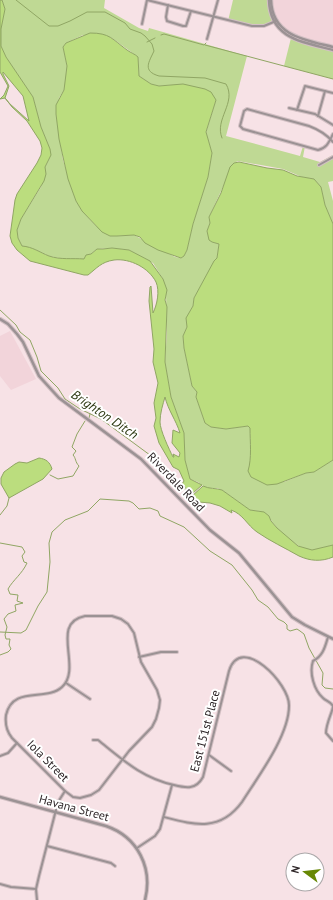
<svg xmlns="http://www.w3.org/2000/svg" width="333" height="900" viewBox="0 0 333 900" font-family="'PT Sans',sans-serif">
  <rect width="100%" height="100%" fill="#f7e2e6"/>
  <g fill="#f2d4da">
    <path d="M271,0H333V47L292,35L276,21L273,12Z"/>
    <path d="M10,331L36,379L11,390L0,376V336Z"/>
  </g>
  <g fill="#bfd994" fill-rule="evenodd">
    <path d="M2,0H105L104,8L139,28L148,31L149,28L247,56L226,136L300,156L303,146H305L303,157L320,162L333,155V181L328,182L333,201V224L325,205L321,187L314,179L302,177L283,169L238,161L234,163L209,217L210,223L207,231L212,242L219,244L217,258L194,298L193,306L187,318V327L183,336L184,348L192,386L197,392L196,397L205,423L211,427L226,429L248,426L250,428C250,442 252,458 249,471L284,482L306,473L314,472L333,460V545C326,546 319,550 312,550C299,551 273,527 269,516L258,511L250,510L222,490L217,488H206L198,482L190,479L185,460L184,433L171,397L165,362L167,332L166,295L163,279L153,263L129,250L112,248L97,249L84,259L70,260L49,256L36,250L22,246L18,238L17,230L21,219L41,187L45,171V167L49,159L50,149L41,127L33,97L6,57L1,46V24L5,9ZM83,35L112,38L138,57L139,76L151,84L159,86L171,85L205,89L216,100L206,133L212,153L208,177L193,224L187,250L184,256L181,258L175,257L134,235L117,236H110L96,226L82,211L76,201L63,160L56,114L59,98L64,90L66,79L67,66L63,47L66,43Z"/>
    <path d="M233,0H269L274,22L258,27L228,21Z"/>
    <path d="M291,38L333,50V79L284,66Z"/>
  </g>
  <g fill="#bbdd7e" stroke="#90a664" fill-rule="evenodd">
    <path d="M0,0H2L5,9L1,29V46L6,57L33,97L41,127L50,149L51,155L45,167L46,174L44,181L21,219L17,230L18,238L22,246C33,247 39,252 49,256C61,260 72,258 84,259L86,255L91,254L97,249H103L112,248L129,250L150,261L163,279L167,290L165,300L167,307L165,362L171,397L184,433L185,460L190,479L202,485L193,493H190L182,484L184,481L179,470L173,467L159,443L154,426L156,418L154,403L158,383L153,362L154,349L149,301L150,287L151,286L153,313C157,305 160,291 156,282C149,268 130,258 114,260C101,262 97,268 88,275H84L30,261L17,250L12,243L10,236L15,200L17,194L37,163L41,155L42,148L40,141L27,121L12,107L5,98L0,99L4,95L8,86L0,72ZM3,72L23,96L29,121L10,104L5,98L9,86L3,74ZM165,397C168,410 176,420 180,433L173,430L172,443L180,453L179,457L173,454L174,457H173C169,449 160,430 160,422C160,413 163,404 165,397Z"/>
    <path d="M90,33C110,33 112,39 127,50C131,53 135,54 138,57L139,76L151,84L159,86L183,84L205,89L211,92L216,100L206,132L212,153L208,177L193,224L187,250L184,256L181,258L158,250L145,243L140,237L134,235L117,236H110L102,232L82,211L76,201L68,179L59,139L56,114V105L64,90L67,66L63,47L66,43Z"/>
    <path d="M239,162L267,168L283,170L297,176L314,179L321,187L325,205L333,224V460L314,472L306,473L277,484L267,485L251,477L248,471C252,458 250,442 250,428L248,426L226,429L211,427L205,423L196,397L197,392L192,386L184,348L183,336L187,327L186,318L193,306L194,298L214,261L217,258L219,244L212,242L209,240L207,231L210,223L209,217L221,193L230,167L234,163Z"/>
    <path d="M39,458C46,459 50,462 52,469L43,479L9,498L1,484V478L4,472L15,464L19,462L27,463Z"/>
    <path d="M203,486C209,489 216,488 222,490L250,510L264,512L269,516L271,521L277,528L298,546L312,550L333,545V557C321,562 310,561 299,556C285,548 270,541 257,532C247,525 243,514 231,510L232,513L220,506L210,503L199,502L191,497Z"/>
  </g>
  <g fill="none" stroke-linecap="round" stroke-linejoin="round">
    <g stroke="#90a664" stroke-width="1">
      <path d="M16,0L49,26H58L70,21L87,12H105L125,23L130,29L141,33L145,36L152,44L154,51C149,62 142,71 159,76L205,78L226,84C237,103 214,119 222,138"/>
      <path d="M161,35L164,34L204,45L206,43"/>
      <path d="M147,42L155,38"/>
      <path d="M205,45L333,79"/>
      <path d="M0,310L16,325L20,332L30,340L37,357L41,371L58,388L65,399L80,409L101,419L154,458L165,471L182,486L192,497"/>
      <path d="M89,418L90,414"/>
      <path d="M50,475L58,479L73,476L79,466C75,462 76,458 73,455L76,451L72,447L77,434L85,421"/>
      <path d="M0,515L7,506L9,498"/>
      <path d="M0,543L22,547L25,552L22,556L24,562L27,563C22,574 13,580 8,589L10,594L18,595L17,601L23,603L15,605L16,611L8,614L4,619L7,627L5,635L6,639H10L9,645L11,649L8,652L0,655"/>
      <path d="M0,632L21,633L26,630L38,606L47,592L50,562L49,543L52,532L65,520L88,511L100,499L129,501L133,503L139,509L150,508L158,511L160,516L184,527L210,551L232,565L252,590L258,600L268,607L278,619L284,622L287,625V629L290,631L297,629L300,631L304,634L309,648L323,673L322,685L325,688L333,689"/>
    </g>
    <g stroke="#d3c0c4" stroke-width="4">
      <g id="minor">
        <path d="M147,0L252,26H264L276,21"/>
        <path d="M168,5L166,17L167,21L183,26H186L191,11"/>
        <path d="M142,24L147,0"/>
        <path d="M207,39L218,0"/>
        <path d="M289,108L315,114L333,125"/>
        <path d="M297,110L305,86L333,93"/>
        <path d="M318,116L325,91"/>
        <path d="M333,134C329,142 327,148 318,150L243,129L240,126L244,111L247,109L309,126C317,129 327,135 333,142"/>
        <path d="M319,165L333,157"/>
        <path d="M85,616H112L121,619L128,624L134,633L141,662L157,690L160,700L159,708L156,719L152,727L129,751L99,790L91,795L80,798L73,797L65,791L12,738C7,732 5,723 6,715C13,685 46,702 62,687C83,668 49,623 85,616Z"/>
        <path d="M328,637C325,647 323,656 313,661C309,673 314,690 323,698C326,701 331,702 333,706C333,711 326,723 326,733L333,741"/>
        <path d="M139,657L161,652H177"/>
        <path d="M66,683L90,699"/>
        <path d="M93,740H98C123,760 142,778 174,785C186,788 196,790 203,777L229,671C241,633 290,684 289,706C289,736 257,778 242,802C220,832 195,825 164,817"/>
        <path d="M209,755L231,771"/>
        <path d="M0,756L8,753L17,743"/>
        <path d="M47,846L111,863L115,866"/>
        <path d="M137,848L155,836L160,829L172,785"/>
        <path d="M0,884L11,887L36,889"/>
        <path d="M37,900L36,889L39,876L58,802L65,791"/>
      </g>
    </g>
    <g stroke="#d3c0c4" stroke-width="4.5">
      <g id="tertiary">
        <path d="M269,0C270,39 303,42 333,50"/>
        <path d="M271,0C272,36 305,40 333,47"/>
        <path d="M0,319L8,324L17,334L23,342L39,376L59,398L141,459L210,530L239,553L292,617L305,625L333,639"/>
        <path d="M0,797L106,826C138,837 153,868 145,900"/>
      </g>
    </g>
    <use href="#minor" stroke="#9b9294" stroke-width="2"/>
    <use href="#tertiary" stroke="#9b9294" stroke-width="2.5"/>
  </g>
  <g text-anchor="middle" stroke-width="4" stroke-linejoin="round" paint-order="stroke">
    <g font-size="12" fill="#2d2527" stroke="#fff">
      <text transform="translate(176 482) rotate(46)" y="4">Riverdale Road</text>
      <text transform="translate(205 731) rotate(-75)" y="4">East 151st Place</text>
      <text transform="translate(48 761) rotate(45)" y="4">Iola Street</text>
      <text transform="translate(74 808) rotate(15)" y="4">Havana Street</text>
    </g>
    <g font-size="13" font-style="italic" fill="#2a360f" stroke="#fff">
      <text transform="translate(105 414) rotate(34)" y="5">Brighton Ditch</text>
    </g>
  </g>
  <g transform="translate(305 872) rotate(285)"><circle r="19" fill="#ffffff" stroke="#aba8a9"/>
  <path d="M0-3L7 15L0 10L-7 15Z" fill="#678805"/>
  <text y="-6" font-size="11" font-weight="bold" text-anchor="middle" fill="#2d2527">N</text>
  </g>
</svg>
